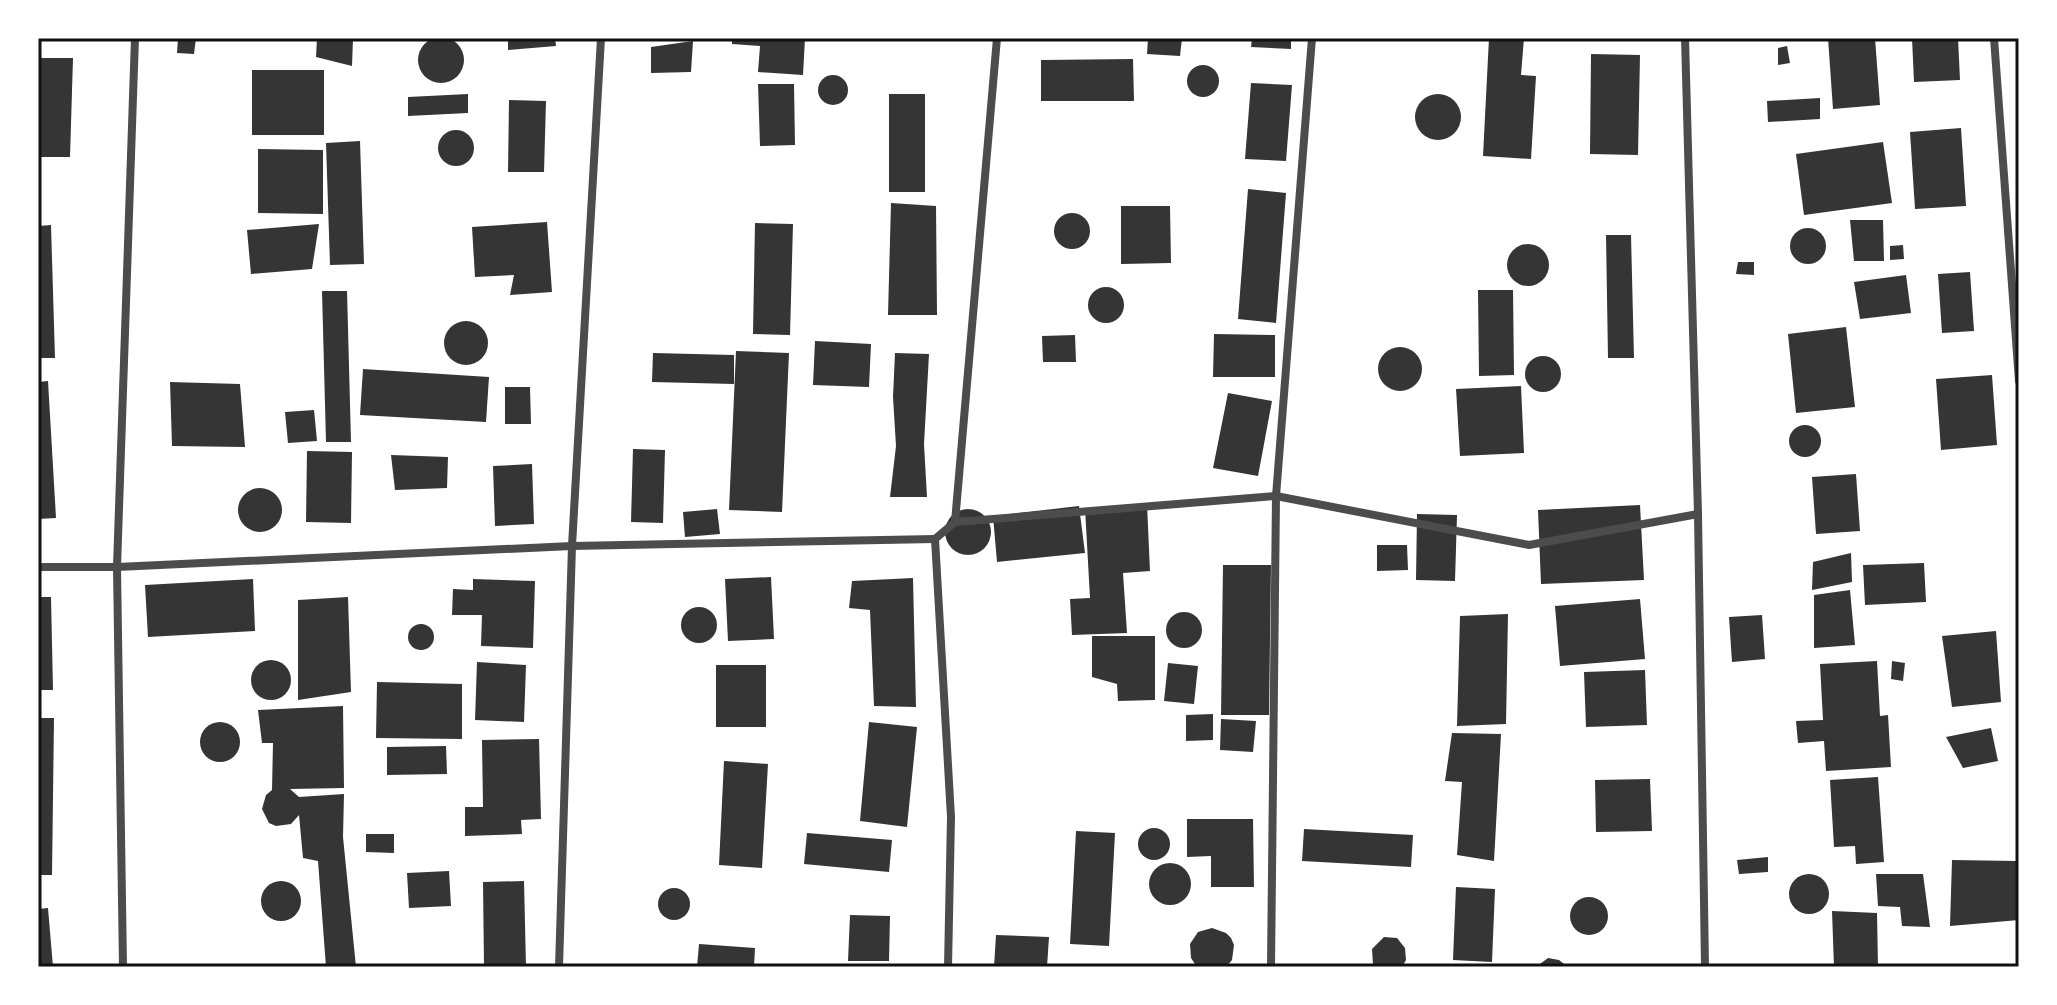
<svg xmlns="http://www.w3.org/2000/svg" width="2057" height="1005" viewBox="0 0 2057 1005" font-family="'DM Sans',sans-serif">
  <rect width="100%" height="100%" fill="#fff"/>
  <g fill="#353535">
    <circle cx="441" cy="60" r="23"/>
    <path d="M178,38H196L194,54L177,53Z"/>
    <path d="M317,38H353L352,66L316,57Z"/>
    <path d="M508,38H555L556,46L508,50Z"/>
    <path d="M732,38H805L803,75L758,72L760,46L732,44Z"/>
    <path d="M1148,38H1182L1180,56L1147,54Z"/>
    <path d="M1252,38H1291V49L1251,47Z"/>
    <path d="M1489,38H1524L1521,75L1536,76L1531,159L1483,156Z"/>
    <path d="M1828,38H1875L1880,105L1833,109Z"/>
    <path d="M1912,38H1958L1960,80L1914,82Z"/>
    <path d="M693,41L691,72L651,73V47Z"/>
    <path d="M1787,46L1790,63L1778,65V48Z"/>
    <path d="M1591,54L1640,55L1638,155L1590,154Z"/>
    <path d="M38,58H73L70,157H38Z"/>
    <path d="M1133,59L1134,101H1041V60Z"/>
    <circle cx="1203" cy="81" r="16"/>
    <rect x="252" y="70" width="72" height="65"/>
    <circle cx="833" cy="90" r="15"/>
    <path d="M1251,83L1292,85L1286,161L1245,159Z"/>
    <path d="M758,84H794L795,145L760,146Z"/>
    <circle cx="1438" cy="117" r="23"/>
    <path d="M468,94V113L408,116V97Z"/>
    <rect x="889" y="94" width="36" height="98"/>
    <path d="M1820,98V119L1768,122L1767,101Z"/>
    <path d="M509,100L546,101L544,172H508Z"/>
    <path d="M1961,128L1966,206L1915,209L1910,132Z"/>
    <circle cx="456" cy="148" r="18"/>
    <path d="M360,141L364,264L330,265L326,143Z"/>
    <path d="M1883,142L1892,203L1804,215L1796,154Z"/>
    <path d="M258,149L323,150V214L258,213Z"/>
    <path d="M1248,189L1286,193L1276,323L1238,319Z"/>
    <path d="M891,203L936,206L937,315H888Z"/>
    <path d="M1121,206H1170L1171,263L1121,264Z"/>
    <circle cx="1072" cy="231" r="18"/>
    <path d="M1850,220H1883L1884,261H1854Z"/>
    <path d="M547,222L552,292L510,295L514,275L475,277L472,227Z"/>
    <path d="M755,223L793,224L790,335L753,334Z"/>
    <path d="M319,224L312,269L251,274L247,230Z"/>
    <path d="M51,225L55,358H38V226Z"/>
    <circle cx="1808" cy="246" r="18"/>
    <path d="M1606,235H1631L1634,358H1608Z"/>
    <circle cx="1528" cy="265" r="21"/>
    <path d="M1903,245L1904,259L1890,260V246Z"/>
    <path d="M1738,262H1754V275L1736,274Z"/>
    <path d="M1970,272L1974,331L1942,333L1938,274Z"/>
    <path d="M1906,275L1911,313L1860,319L1854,282Z"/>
    <circle cx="1106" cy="305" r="18"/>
    <path d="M1478,290H1513L1514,375L1479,376Z"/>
    <path d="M322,291H347L351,442H326Z"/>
    <circle cx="466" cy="343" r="22"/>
    <path d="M1846,327L1855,407L1796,413L1788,334Z"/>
    <path d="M1214,334L1275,335V377H1213Z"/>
    <path d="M1075,335L1076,362H1043L1042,336Z"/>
    <path d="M815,341L871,344L869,387L813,385Z"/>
    <circle cx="1400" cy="369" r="22"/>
    <path d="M736,351L789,353L782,512L729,510Z"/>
    <path d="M653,353L734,355V384L652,382Z"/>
    <path d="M895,353L929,354L924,444L927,497H890L896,446L893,397Z"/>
    <circle cx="1543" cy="374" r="18"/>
    <path d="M363,369L489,377L486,422L360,415Z"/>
    <path d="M1992,375L1997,445L1941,450L1936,379Z"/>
    <path d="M48,381L56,518L38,519V382Z"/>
    <path d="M170,382L240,384L245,447L172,446Z"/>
    <path d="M1521,386L1524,453L1460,456L1456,389Z"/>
    <path d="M505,387H530L531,424H505Z"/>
    <path d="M1228,393L1272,401L1258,476L1213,468Z"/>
    <path d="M314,410L317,441L288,443L285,412Z"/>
    <circle cx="1805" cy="441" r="16"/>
    <path d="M633,449L665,450L663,523L631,522Z"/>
    <path d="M307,451L352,452L351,523L306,522Z"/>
    <path d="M391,455L448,457L447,488L395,490Z"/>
    <path d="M532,464L534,524L495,526L493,466Z"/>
    <path d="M1856,474L1860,531L1816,534L1812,477Z"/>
    <circle cx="260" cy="510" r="22"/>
    <path d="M1147,504L1150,571L1123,573L1127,633L1072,635L1070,599L1090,598L1085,508Z"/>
    <path d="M1640,505L1644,580L1541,584L1538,510Z"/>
    <path d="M1079,506L1085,553L997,562L993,516Z"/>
    <circle cx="968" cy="532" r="23"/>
    <path d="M717,509L720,534L685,537L683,512Z"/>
    <path d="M1417,514L1457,515L1455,581L1416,580Z"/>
    <path d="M1377,545H1407L1408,570L1377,571Z"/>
    <path d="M1851,553L1852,582L1812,590L1813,562Z"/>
    <path d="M1924,563L1926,602L1865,605L1863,565Z"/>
    <path d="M1223,565H1271L1269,715H1221Z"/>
    <path d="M771,577L774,639L728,641L725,579Z"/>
    <path d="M913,578L916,707L874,706L870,610L849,608L852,581Z"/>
    <path d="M253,579L255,631L148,637L145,585Z"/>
    <path d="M473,579L535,581L533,648L481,646L482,615H452L453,589L473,590Z"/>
    <path d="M1850,590L1855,645L1814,648V595Z"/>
    <path d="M38,597H51L53,690H38Z"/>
    <path d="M348,597L351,692L298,700V600Z"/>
    <path d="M1640,599L1645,659L1560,666L1555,606Z"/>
    <circle cx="699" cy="625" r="18"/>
    <circle cx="1184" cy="630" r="18"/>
    <path d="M1508,614L1506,724L1457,726L1460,616Z"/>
    <path d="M1762,615L1765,659L1732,662L1729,617Z"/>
    <circle cx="421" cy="637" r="13"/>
    <path d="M1996,631L2001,702L1952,707L1942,636Z"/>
    <path d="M1092,636H1155V700L1118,701L1117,684L1092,677Z"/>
    <circle cx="271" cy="680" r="20"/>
    <path d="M1877,661L1880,716L1888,715L1891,767L1826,771L1824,741L1798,743L1796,721L1823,720L1820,664Z"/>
    <path d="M1892,661L1905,663L1903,681L1891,679Z"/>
    <path d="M477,662L526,665L524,722L475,720Z"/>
    <path d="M1168,663L1198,666L1194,704L1164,701Z"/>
    <rect x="716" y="665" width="50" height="62"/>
    <path d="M1645,670L1647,725L1586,727L1584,672Z"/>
    <path d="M377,682L462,684V739L376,738Z"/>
    <path d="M343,706L344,788L290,789L299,797L344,794L343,837L356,967H326L318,861L303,858L299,815L291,824L276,826L269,823L262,809L266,795L272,790L273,743H262L258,710Z"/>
    <path d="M1213,714V740L1186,741V715Z"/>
    <path d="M38,718H54L52,875H38Z"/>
    <path d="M1221,719L1256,721L1253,752L1220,750Z"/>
    <path d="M869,722L917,727L907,827L860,821Z"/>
    <circle cx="220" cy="742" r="20"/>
    <path d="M1991,728L1998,761L1963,768L1946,737Z"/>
    <path d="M1452,733L1501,734L1494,861L1457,855L1462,782L1445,781Z"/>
    <path d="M539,739L541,819L521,820L522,834L465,836V807H483L482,740Z"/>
    <path d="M446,746L447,774L387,775V747Z"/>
    <path d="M724,761L768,764L762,868L719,865Z"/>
    <path d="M1878,777L1884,862L1856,864L1855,846L1834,847L1830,780Z"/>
    <path d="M1650,779L1652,831L1596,832L1595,780Z"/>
    <path d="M1187,819H1253L1254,887H1211V856L1187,857Z"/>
    <circle cx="1154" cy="844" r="16"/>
    <path d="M1304,829L1413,835L1411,867L1302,861Z"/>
    <path d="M1076,831L1115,833L1109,946L1070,944Z"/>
    <path d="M807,833L892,840L889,872L804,864Z"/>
    <path d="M366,834H394V853L366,852Z"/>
    <path d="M1768,857V872L1739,874L1737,860Z"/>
    <path d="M1952,860L2017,861L2019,920L1950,926Z"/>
    <circle cx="1170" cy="884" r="21"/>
    <path d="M449,871L451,906L409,908L407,873Z"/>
    <circle cx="1809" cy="894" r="20"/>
    <path d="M1876,874H1923L1930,927L1902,926L1900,907L1878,906Z"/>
    <path d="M524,881L526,967H484L483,882Z"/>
    <circle cx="281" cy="901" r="20"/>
    <path d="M1456,887L1495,889L1492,962L1453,960Z"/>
    <circle cx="674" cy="904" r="16"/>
    <circle cx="1589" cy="916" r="19"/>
    <path d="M48,908L53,967H38V909Z"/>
    <path d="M1832,911L1877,913L1878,967H1834Z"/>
    <path d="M850,915L890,916L889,961H848Z"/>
    <path d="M1212,928L1226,933L1231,938L1234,945L1232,960L1226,967H1197L1191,958L1190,944L1198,932Z"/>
    <path d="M996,935L1049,937L1047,967H994Z"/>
    <path d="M1384,937L1397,938L1405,948L1406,960L1402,967L1373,965L1372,949Z"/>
    <path d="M699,944L755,948L754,967H697Z"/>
    <path d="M1548,958L1559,960L1568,967H1536Z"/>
  </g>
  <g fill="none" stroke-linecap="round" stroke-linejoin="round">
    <g stroke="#4c4c4c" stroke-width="8">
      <path d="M1685,38L1698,514L1705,967"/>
      <path d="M1994,38L2019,381"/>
      <path d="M955,522L997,38"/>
      <path d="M38,567H117L572,546L935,539"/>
      <path d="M123,967L117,567L135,38"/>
      <path d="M559,967L572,546L601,38"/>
      <path d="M948,967L951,817L935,539L955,522L1276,496L1529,545L1698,514"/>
      <path d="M1271,967L1276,496L1312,38"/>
    </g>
  </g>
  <rect width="2057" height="1005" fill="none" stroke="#ffffff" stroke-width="80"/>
  <rect x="40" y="40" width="1977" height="925" fill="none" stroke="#111" stroke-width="3"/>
</svg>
